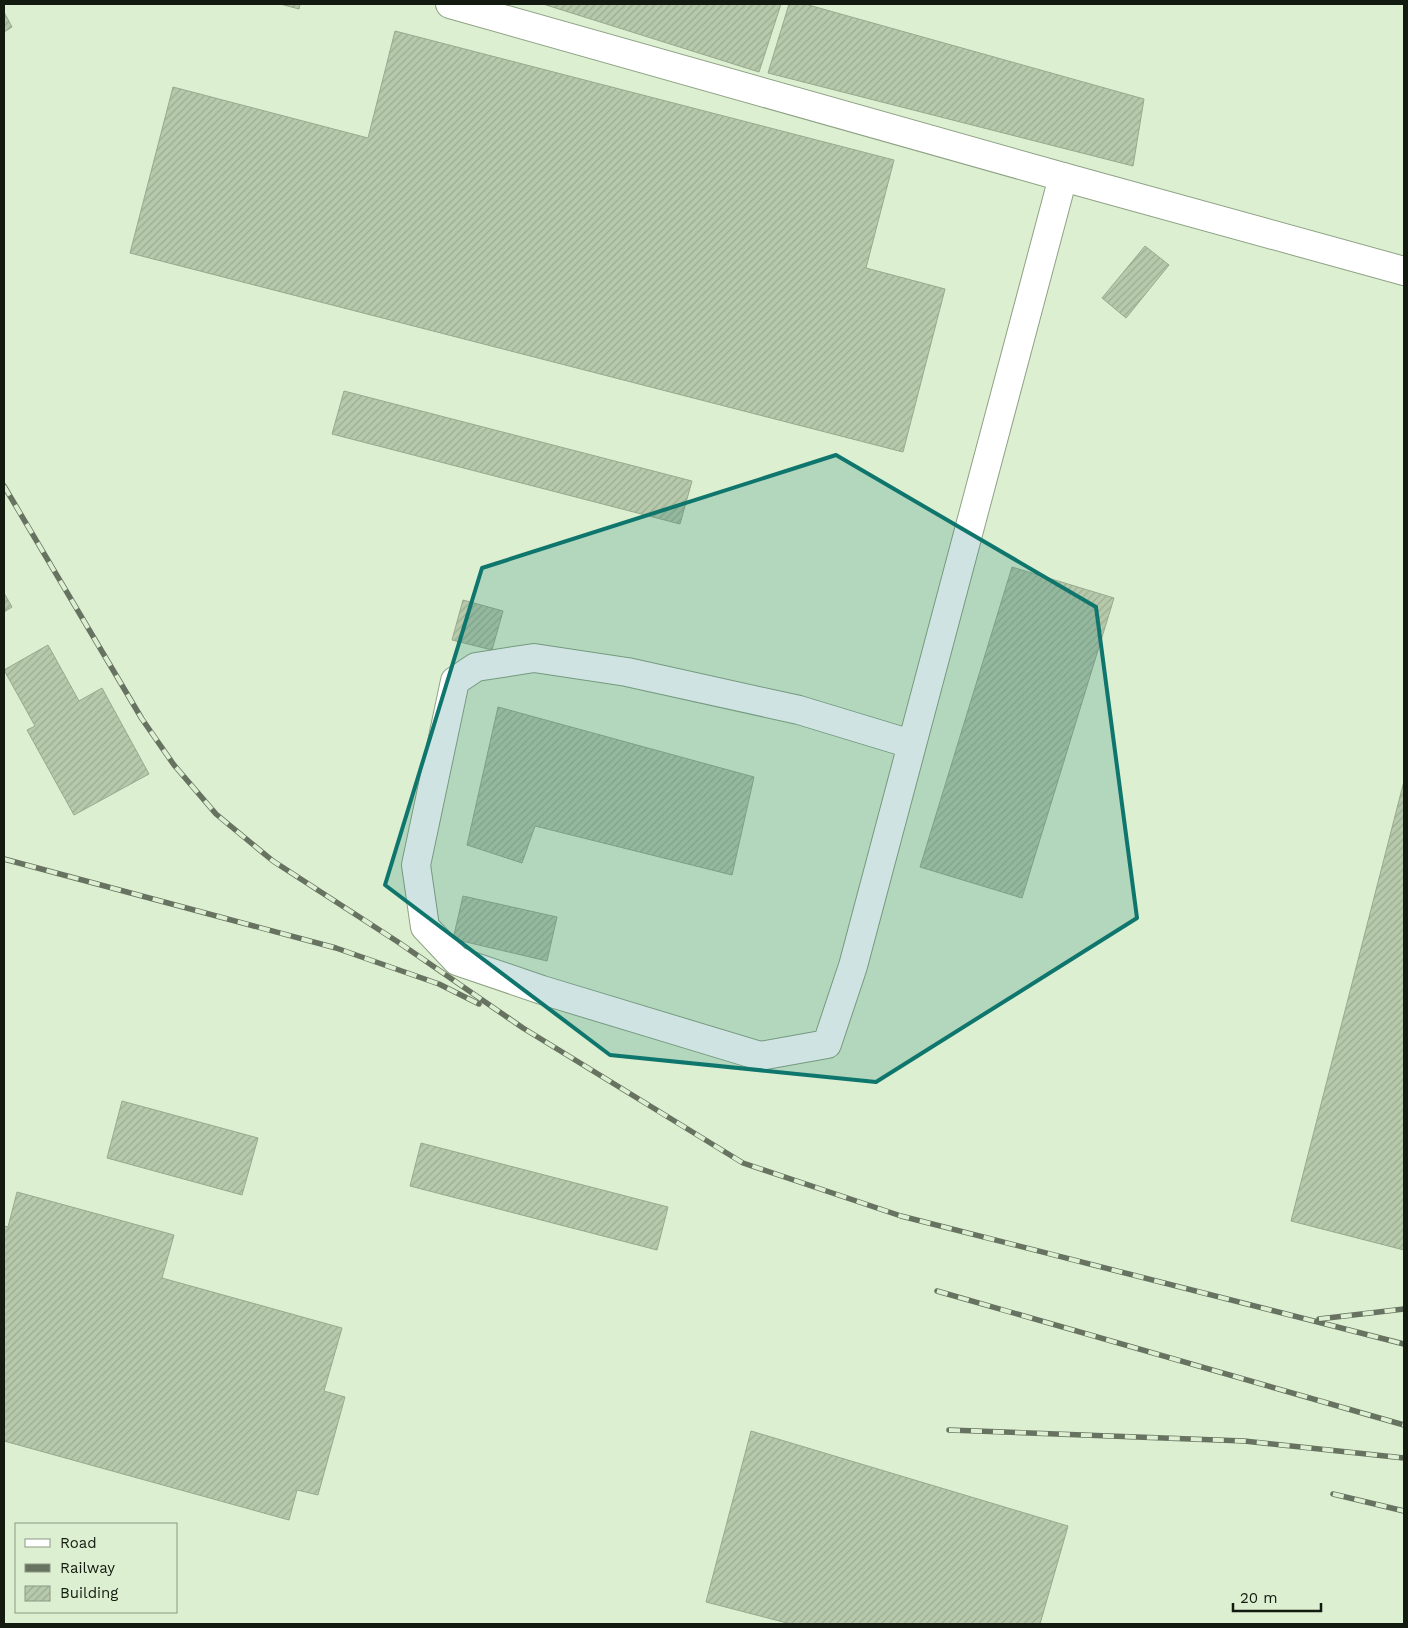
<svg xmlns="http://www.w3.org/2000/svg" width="1408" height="1628" viewBox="0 0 1408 1628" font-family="'Work Sans',sans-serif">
  <defs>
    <pattern id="building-hatch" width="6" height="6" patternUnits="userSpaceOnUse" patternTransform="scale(1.25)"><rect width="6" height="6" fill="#b6c9ab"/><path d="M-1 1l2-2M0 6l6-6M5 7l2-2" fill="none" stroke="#9cac92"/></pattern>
  </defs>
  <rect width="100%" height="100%" fill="#dcefd1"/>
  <g fill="url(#building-hatch)" stroke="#98aa8d">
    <path d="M280,4H300L299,9Z"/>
    <path d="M543,4H781L759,72Z"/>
    <path d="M789,4H805L1144,99L1133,166L768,73Z"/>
    <path d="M4,12L12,27L4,32Z"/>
    <path d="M395,31L894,160L866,268L945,289L903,452L130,253L173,87L368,138Z"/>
    <path d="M1145,246L1169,265L1126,318L1102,298Z"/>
    <path d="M344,391L692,481L680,524L332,434Z"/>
    <path d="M1012,567L1114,598L1022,898L920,867Z"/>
    <path d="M4,593L12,607L4,612Z"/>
    <path d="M463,600L503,611L492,650L452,640Z"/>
    <path d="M48,645L79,701L102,688L149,774L74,815L27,730L35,726L4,670Z"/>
    <path d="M498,707L754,777L732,875L535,826L522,863L467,845Z"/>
    <path d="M1404,781V1250L1291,1221Z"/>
    <path d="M463,896L557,917L547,961L453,939Z"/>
    <path d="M122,1101L258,1138L242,1195L107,1158Z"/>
    <path d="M421,1143L668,1207L657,1250L410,1186Z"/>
    <path d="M17,1192L174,1235L162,1278L342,1328L324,1391L345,1397L318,1495L297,1490L289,1520L4,1441V1226L8,1227Z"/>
    <path d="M751,1431L1068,1526L1040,1624H791L706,1602Z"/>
  </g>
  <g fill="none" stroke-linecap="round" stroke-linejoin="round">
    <g stroke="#8fa285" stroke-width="30">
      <g id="minor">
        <path d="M450,4L1063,177L1404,271"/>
        <path d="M911,744L799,710L627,672L534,658L476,667L455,681L416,865L425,927L457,961L542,990L760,1056L827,1044L853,966L1063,177"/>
      </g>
    </g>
    <use href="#minor" stroke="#fff" stroke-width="28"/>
    <g stroke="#677360" stroke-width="5.5">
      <g id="rail">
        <path d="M4,486L142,719L174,765L216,814L273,861L398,942L523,1028L743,1163L901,1216L1404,1344"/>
        <path d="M4,859L336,948L439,984L479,1004"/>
        <path d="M937,1291L1404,1425"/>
        <path d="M1319,1319L1404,1309"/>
        <path d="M949,1430L1244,1441L1404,1458"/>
        <path d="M1333,1494L1404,1511"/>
      </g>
    </g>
    <use href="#rail" stroke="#dcefd1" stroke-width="4" stroke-dasharray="11" stroke-linecap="butt"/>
  </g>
  <path fill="#0f766e" fill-opacity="0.2" stroke="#0f766e" stroke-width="4" stroke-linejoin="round" d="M836,455L1096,607L1137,918L876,1082L610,1055L385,885L482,568Z"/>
  <rect width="1408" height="1628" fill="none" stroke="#131a0f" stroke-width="10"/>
  <rect x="15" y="1523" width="162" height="90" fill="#dcefd1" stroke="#8c9a83"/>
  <rect x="25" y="1539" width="25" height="8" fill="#ffffff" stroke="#8c9a83"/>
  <text x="60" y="1548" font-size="15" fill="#131a0f">Road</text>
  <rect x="25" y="1564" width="25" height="8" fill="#677360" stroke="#8c9a83"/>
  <text x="60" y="1573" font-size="15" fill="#131a0f">Railway</text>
  <rect x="25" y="1586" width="25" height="15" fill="url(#building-hatch)" stroke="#8c9a83"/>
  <text x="60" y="1598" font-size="15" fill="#131a0f">Building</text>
  <path d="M1233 1603v8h88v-8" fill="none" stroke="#131a0f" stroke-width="2.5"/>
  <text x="1240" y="1603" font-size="15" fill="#131a0f" stroke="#dcefd1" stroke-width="4" paint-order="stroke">20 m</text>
</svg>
